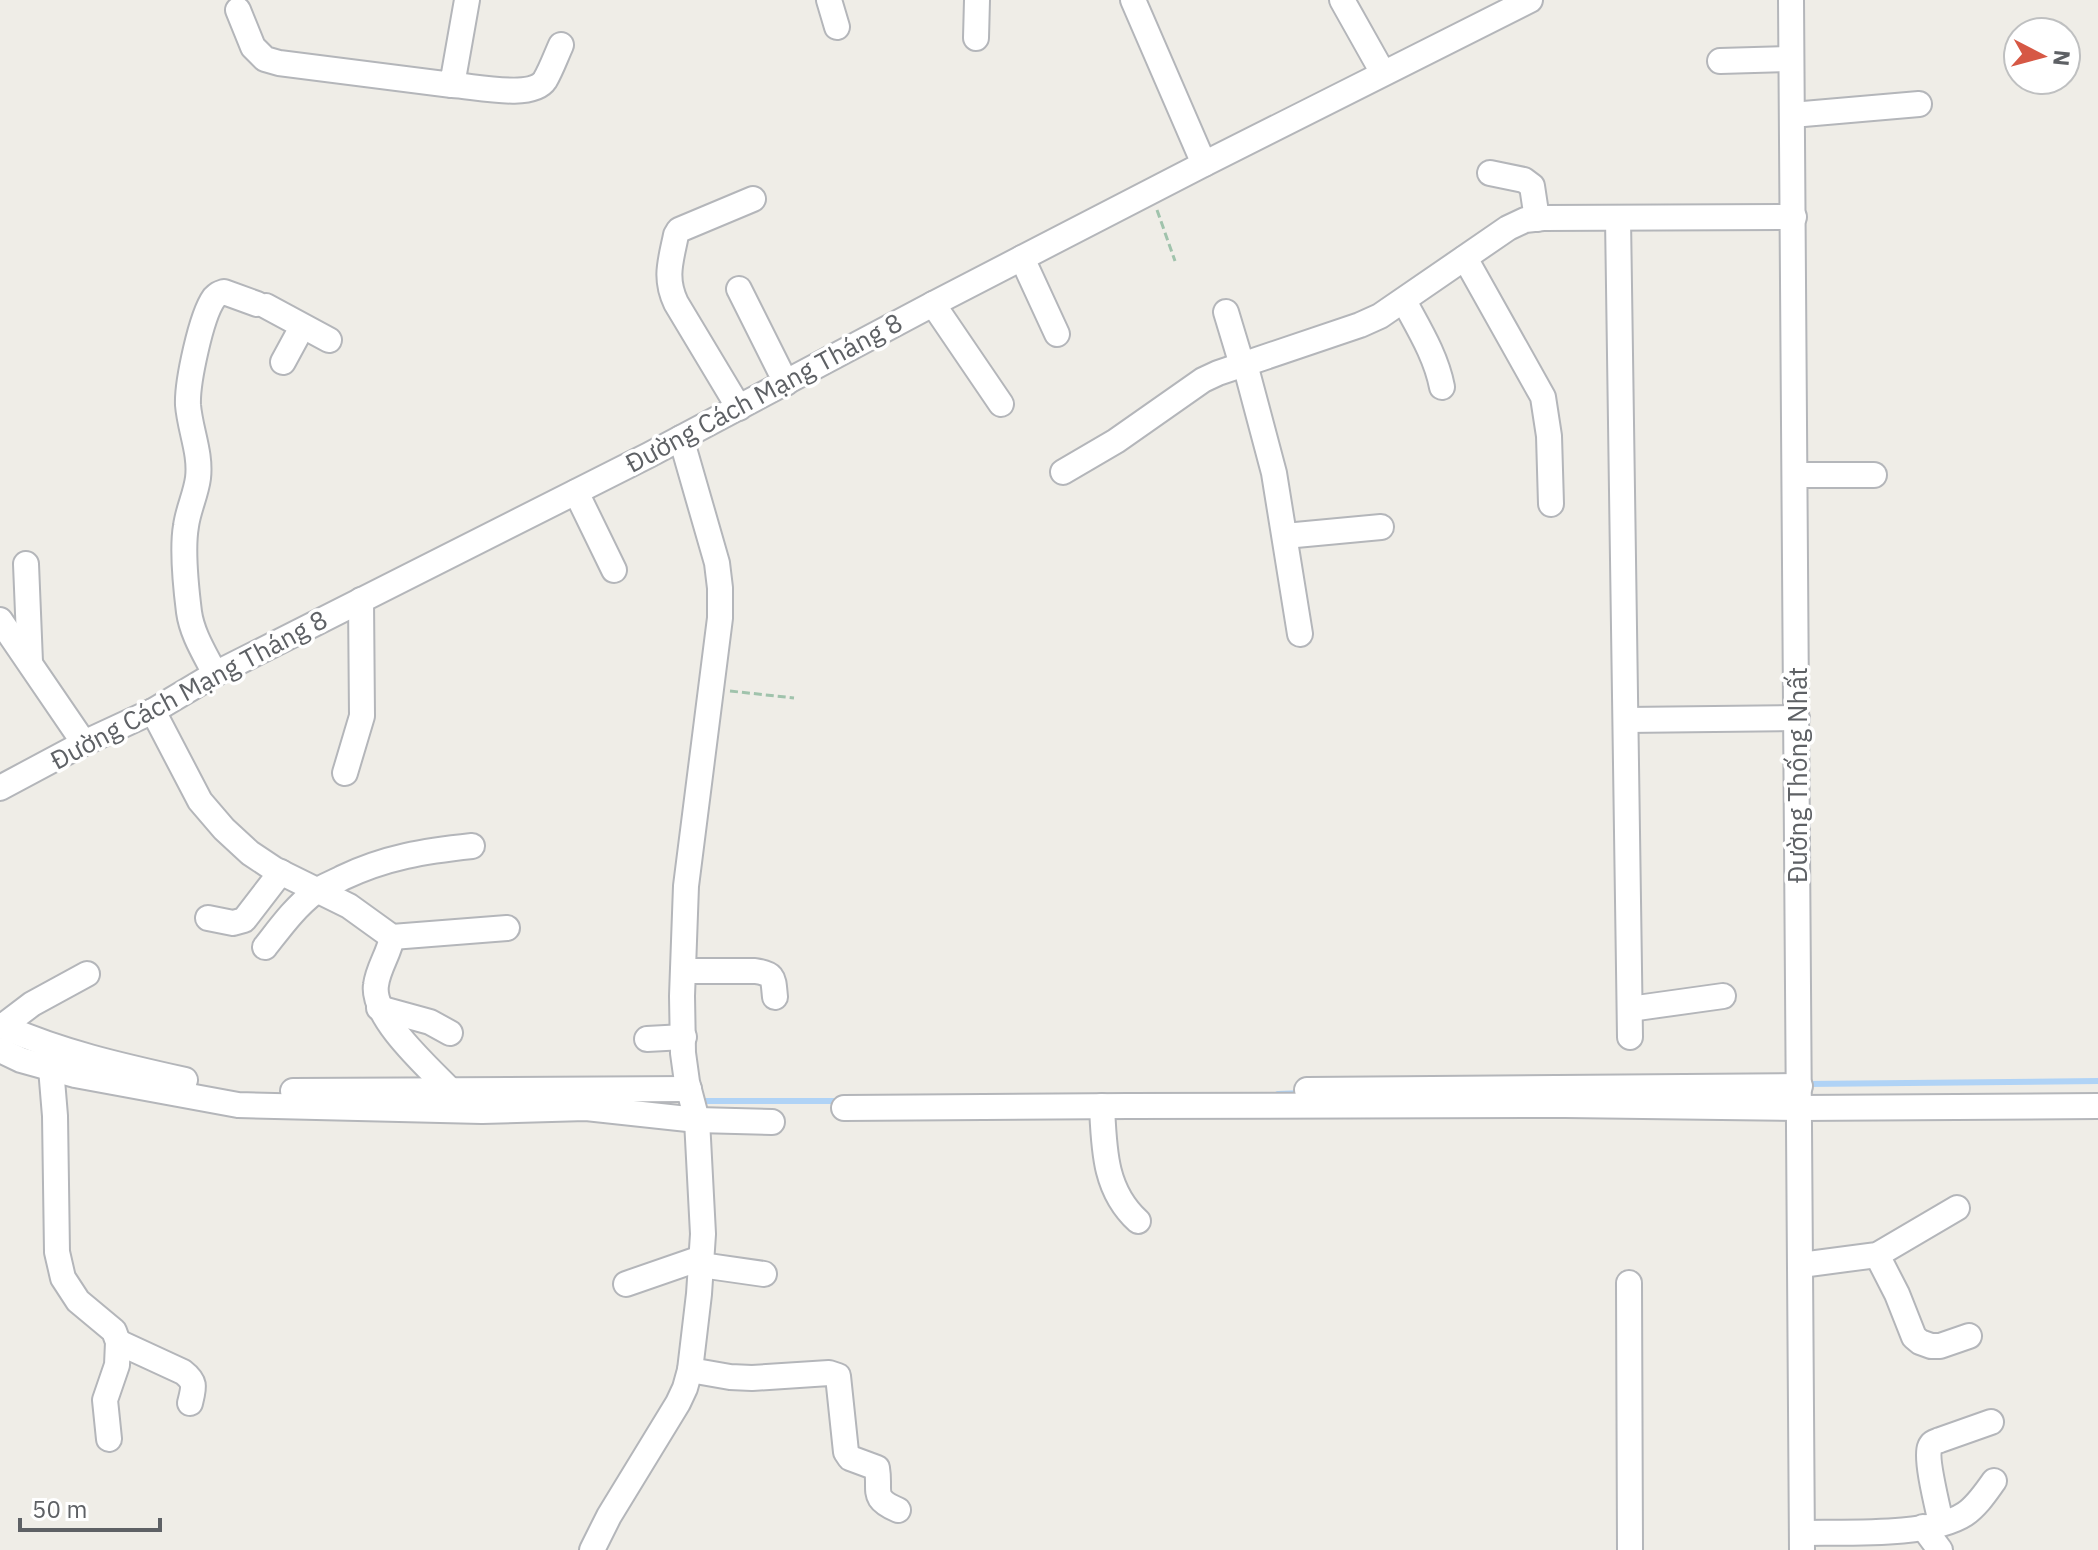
<svg xmlns="http://www.w3.org/2000/svg" width="2098" height="1550" viewBox="0 0 2098 1550" font-family="'IBM Plex Sans',sans-serif">
  <rect width="100%" height="100%" fill="#efede7"/>
  <g fill="none" stroke-linecap="round" stroke-linejoin="round">
    <g stroke="#b0d3f6" stroke-width="6">
      <path d="M1806,1084L2098,1081"/>
      <path d="M1278,1094L1303,1093"/>
      <path d="M698,1101H843"/>
    </g>
    <g stroke="#b4b6ba" stroke-width="28">
      <g id="minor">
        <path d="M829,0L837,27"/>
        <path d="M1133,0L1204,164"/>
        <path d="M1342,0L1383,73"/>
        <path d="M1791,0L1802,1550"/>
        <path d="M238,10L253,47L265,59L279,63L452,85L467,0"/>
        <path d="M976,38L977,0"/>
        <path d="M1720,61L1791,59"/>
        <path d="M452,85C474,86 532,100 545,80C551,70 556,56 561,45"/>
        <path d="M1792,115L1919,104"/>
        <path d="M1490,173L1524,180L1532,186L1537,219"/>
        <path d="M1618,218L1630,1037"/>
        <path d="M1022,258L1057,334"/>
        <path d="M1465,258L1543,397L1549,436L1551,504"/>
        <path d="M739,289L786,383"/>
        <path d="M1404,301C1419,329 1436,356 1442,387"/>
        <path d="M933,304L1001,404"/>
        <path d="M266,306L329,340"/>
        <path d="M1226,312L1242,365"/>
        <path d="M283,362L302,327"/>
        <path d="M1245,364L1274,473L1300,634"/>
        <path d="M739,408L676,303C664,278 671,260 676,235L679,230L753,199"/>
        <path d="M1063,472L1116,441L1203,380L1218,373L1360,325L1380,316L1508,228L1525,220L1543,218L1794,217"/>
        <path d="M1796,475H1874"/>
        <path d="M576,492L614,570"/>
        <path d="M1285,536L1381,527"/>
        <path d="M26,564L30,662"/>
        <path d="M0,620L84,743"/>
        <path d="M215,674C205,654 192,634 189,612C186,588 182,549 186,526C188,510 196,494 198,478C201,453 190,430 188,405C187,383 201,316 214,298C218,294 218,294 224,292L257,304"/>
        <path d="M153,711L200,801L224,829L250,853L274,869L349,906L392,937L507,928"/>
        <path d="M1626,720L1797,718"/>
        <path d="M345,773L362,716L361,600"/>
        <path d="M0,788L84,743L153,711L215,674L649,455L933,304L1204,164L1530,0"/>
        <path d="M208,918L233,923L244,920L281,872"/>
        <path d="M392,937C389,954 378,968 376,985C371,1017 429,1068 451,1091"/>
        <path d="M265,947C280,928 295,907 315,892C323,886 333,883 342,878C386,857 425,851 472,846"/>
        <path d="M683,971H755C775,974 773,978 775,997"/>
        <path d="M379,1008L430,1022L450,1033"/>
        <path d="M1630,1009L1723,996"/>
        <path d="M0,1025C59,1052 122,1066 185,1080"/>
        <path d="M3,1026L32,1004L87,974"/>
        <path d="M647,1039L684,1037"/>
        <path d="M0,1050L21,1060L75,1075L238,1105L482,1111L586,1108L697,1120L772,1122"/>
        <path d="M51,1068L55,1116L57,1252L63,1278L78,1301L114,1331L118,1342L117,1365L105,1400L109,1439"/>
        <path d="M1307,1090L1800,1086"/>
        <path d="M293,1091L689,1089"/>
        <path d="M1102,1106C1104,1148 1104,1190 1138,1221"/>
        <path d="M844,1108L1128,1106L1565,1105L1800,1108L2098,1106"/>
        <path d="M1877,1255L1897,1294L1914,1337L1920,1342L1931,1346H1940L1969,1336"/>
        <path d="M701,1265L764,1274"/>
        <path d="M1801,1265L1877,1255L1957,1208"/>
        <path d="M1629,1283L1630,1550"/>
        <path d="M626,1284L701,1258"/>
        <path d="M118,1342L183,1372C196,1382 194,1387 190,1403"/>
        <path d="M690,1370L730,1377L752,1378L829,1373L838,1376L846,1452L850,1458L877,1468C881,1492 870,1498 898,1510"/>
        <path d="M1941,1523C1938,1509 1925,1458 1930,1447C1932,1442 1935,1442 1940,1440L1991,1422"/>
        <path d="M1923,1527L1940,1550"/>
        <path d="M1802,1533C1845,1532 1930,1537 1965,1514C1977,1506 1986,1492 1994,1481"/>
        <path d="M592,1550L609,1516L678,1403L685,1388L690,1370L699,1294L703,1234L697,1120L687,1082L683,1053L682,996L686,886L720,618V588L717,563L681,438"/>
      </g>
    </g>
    <g stroke="#a0c3ac" stroke-width="3" stroke-dasharray="8 4" stroke-linecap="butt">
      <path d="M1157,210L1175,261"/>
      <path d="M730,691L794,698"/>
    </g>
    <use href="#minor" stroke="#fff" stroke-width="24"/>
  </g>
  <g text-anchor="middle" stroke-width="7" stroke-linejoin="round" paint-order="stroke">
    <g font-size="26" fill="#5e6165" stroke="#fff">
      <text transform="translate(764 393) rotate(-28)" y="9">Đường Cách Mạng Tháng 8</text>
      <text transform="translate(189 690) rotate(-28)" y="9">Đường Cách Mạng Tháng 8</text>
      <text transform="translate(1798 775) rotate(-90)" y="9">Đường Thống Nhất</text>
    </g>
  </g>
  <g transform="translate(2042 56) rotate(96)"><circle r="38" fill="#ffffff" stroke="#bfc0c1" stroke-width="2"/>
  <path d="M0-6L14 30L0 20L-14 30Z" fill="#d65845"/>
  <text y="-12" font-size="22" font-weight="bold" text-anchor="middle" fill="#5e6165">N</text>
  </g>
  <path d="M20 1518v12h140v-12" fill="none" stroke="#5e6165" stroke-width="4"/>
  <text x="32" y="1518" font-size="24" fill="#5e6165" stroke="#ffffff" stroke-width="6" paint-order="stroke">50 m</text>
</svg>
